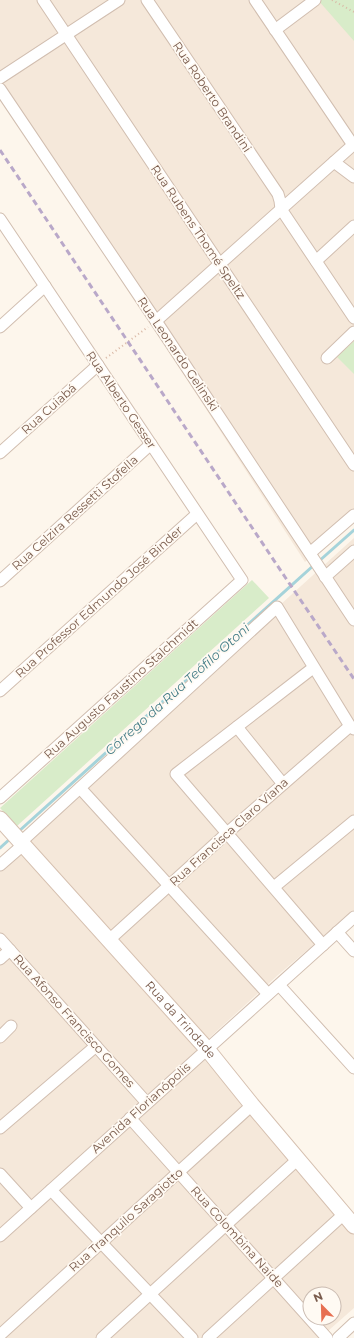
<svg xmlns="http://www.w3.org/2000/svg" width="354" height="1338" viewBox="0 0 354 1338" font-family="Montserrat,sans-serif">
  <rect width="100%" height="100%" fill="#fdf6ec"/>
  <g fill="#f5e8da" fill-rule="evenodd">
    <path d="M0,0H324L354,37V519L305,562L0,90Z"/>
    <path d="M354,538V910L278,975L196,1050L354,1233V1308L320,1338H0V858ZM310,1294H334V1318H310Z"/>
  </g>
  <g fill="#d8ecc9">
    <path d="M318,0H354V41Z"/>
    <path d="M354,341V374L337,357Z"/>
    <path d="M252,580L269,598L17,826L0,808Z"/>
  </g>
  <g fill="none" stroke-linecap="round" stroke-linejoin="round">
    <g stroke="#a5d3da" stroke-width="3">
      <path d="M318,562L354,530"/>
      <path d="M18,832L314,565"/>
      <path d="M0,848L11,838"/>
    </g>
    <g stroke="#d1beb0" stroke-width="13">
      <g id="minor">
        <path d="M43,0L354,465"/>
        <path d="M147,0L278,194L280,201L281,209L354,318"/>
        <path d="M255,0L353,145"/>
        <path d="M275,30L315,0"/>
        <path d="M0,78L119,0"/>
        <path d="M0,89L156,321L354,620"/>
        <path d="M334,162L354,177"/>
        <path d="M0,219L242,580L0,798"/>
        <path d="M316,261L354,226"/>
        <path d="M156,321L354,144"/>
        <path d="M0,327L45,286"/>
        <path d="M327,358L354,332"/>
        <path d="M0,453L98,365"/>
        <path d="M310,553L354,515"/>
        <path d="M325,577L354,551"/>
        <path d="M0,581L151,444"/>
        <path d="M313,668L176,774L323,945"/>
        <path d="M0,691L197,514"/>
        <path d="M237,727L283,784"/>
        <path d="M80,788L268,994"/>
        <path d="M21,842L277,607L350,726L354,729"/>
        <path d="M0,865L23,845"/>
        <path d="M274,887L354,821"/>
        <path d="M337,932L354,951"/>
        <path d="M0,939L147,1103"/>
        <path d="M109,940L227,833L350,726"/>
        <path d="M0,959L10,950"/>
        <path d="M279,985L354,1068"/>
        <path d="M0,1037L11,1026"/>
        <path d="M130,1118L327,1338"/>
        <path d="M0,1128L96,1046"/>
        <path d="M0,1174L31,1208"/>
        <path d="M51,1190L192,1338"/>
        <path d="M0,1236L354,917"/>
        <path d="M0,1335L252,1105"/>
        <path d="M102,1338L297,1160"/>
        <path d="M208,1338L344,1214"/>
        <path d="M338,1338L354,1323"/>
      </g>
    </g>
    <g stroke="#d6c0b0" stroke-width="17">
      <g id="secondary">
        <path id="s1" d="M0,819L207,1049L252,1105L354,1226"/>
      </g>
    </g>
    <g stroke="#d9b8a5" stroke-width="2" stroke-dasharray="1 3" stroke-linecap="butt">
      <path d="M332,0L354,12"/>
      <path d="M106,358L148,327"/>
    </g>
    <use href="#minor" stroke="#fff" stroke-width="11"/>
    <use href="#secondary" stroke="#fff" stroke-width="15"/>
    <path stroke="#b9a8c9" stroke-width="3" stroke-dasharray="6 4" stroke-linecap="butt" d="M0,150L285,577L354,679"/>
  </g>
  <g text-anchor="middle" stroke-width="3.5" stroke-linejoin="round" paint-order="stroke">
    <g font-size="12" fill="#7a5c4d" stroke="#fffaf3">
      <text transform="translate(212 97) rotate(56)" y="4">Rua Roberto Brandini</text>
      <text transform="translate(198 232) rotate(56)" y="4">Rua Rubens Thomé Speltz</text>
      <text transform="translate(178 354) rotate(56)" y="4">Rua Leonardo Gelinski</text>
      <text transform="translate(121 400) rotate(56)" y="4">Rua Alberto Gesser</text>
      <text transform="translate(49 409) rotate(-42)" y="4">Rua Cuiabá</text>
      <text transform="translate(75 513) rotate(-42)" y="4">Rua Celzira Ressetti Stofella</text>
      <text transform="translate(99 602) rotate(-42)" y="4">Rua Professor Edmundo José Binder</text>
      <text transform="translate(121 689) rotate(-42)" y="4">Rua Augusto Faustino Stalchmidt</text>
      <text transform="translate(229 832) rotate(-42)" y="4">Rua Francisca Claro Viana</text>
      <text dy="4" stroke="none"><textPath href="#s1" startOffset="270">Rua da Trindade</textPath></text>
      <text transform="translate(74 1021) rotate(48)" y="4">Rua Afonso Francisco Gomes</text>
      <text transform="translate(141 1108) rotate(-42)" y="4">Avenida Florianópolis</text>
      <text transform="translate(126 1220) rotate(-42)" y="4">Rua Tranquilo Saragiotto</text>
      <text transform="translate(237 1237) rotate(48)" y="4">Rua Colombina Naide</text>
    </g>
    <g font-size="13" font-style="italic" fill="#437c86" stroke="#fffaf3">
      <text transform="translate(177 689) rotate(-42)" y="5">Córrego da Rua Teófilo Otoni</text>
    </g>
  </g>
  <g transform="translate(322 1306) rotate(337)"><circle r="19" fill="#fffaf3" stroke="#cabbb1"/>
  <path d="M0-3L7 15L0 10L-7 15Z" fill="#e76f51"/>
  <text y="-6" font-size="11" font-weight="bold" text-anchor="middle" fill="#7a5c4d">N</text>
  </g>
</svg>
